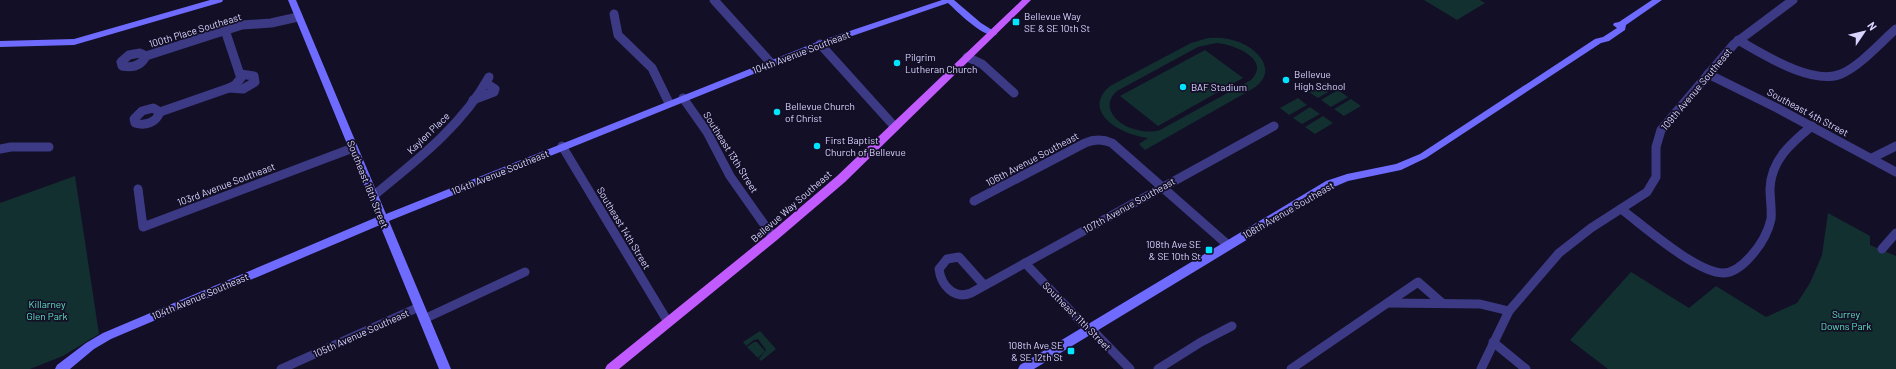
<svg xmlns="http://www.w3.org/2000/svg" width="1896" height="369" viewBox="0 0 1896 369" font-family="Barlow,sans-serif">
  <rect width="100%" height="100%" fill="#130f26"/>
  <g fill="#12302f" fill-rule="evenodd">
    <path d="M1424,0H1480L1485,3L1457,20Z"/>
    <path d="M1208,38C1219,37 1229,38 1239,42C1259,50 1278,71 1254,88L1145,150L1139,144L1148,138C1124,136 1079,113 1110,86L1191,43ZM1216,43C1233,44 1272,59 1251,80L1160,130C1153,132 1145,132 1138,130C1120,127 1098,108 1117,91L1198,47Z"/>
    <path d="M1205,50L1243,78L1158,126L1120,96Z"/>
    <path d="M1326,82L1335,88L1318,98L1309,92Z"/>
    <path d="M1338,90L1348,97L1331,107L1321,100Z"/>
    <path d="M1298,98L1307,105L1289,115L1280,108Z"/>
    <path d="M1351,99L1361,106L1344,116L1334,109Z"/>
    <path d="M1310,107L1320,114L1302,124L1293,118Z"/>
    <path d="M1323,116L1333,123L1315,134L1305,127Z"/>
    <path d="M75,176L99,334L63,356L30,369H0V203Z"/>
    <path d="M1828,213L1870,236V245L1896,256V369H1608L1570,340L1631,272L1689,308L1716,286L1766,317L1797,303L1810,283L1822,255Z"/>
    <path d="M760,331L776,349L761,361L759,359L766,350L758,339L754,340L746,346L743,342Z"/>
    <path d="M754,342H757L765,351L758,358L747,347Z"/>
  </g>
  <g fill="none" stroke-linecap="round" stroke-linejoin="round">
    <g stroke="#3d3a85" stroke-width="9">
      <path d="M714,0L771,63"/>
      <path d="M614,14L618,35L652,68L669,103"/>
      <path d="M1738,40C1763,54 1812,86 1841,74C1860,66 1880,43 1896,29"/>
      <path d="M820,44L895,127"/>
      <path d="M140,53L146,56C141,66 132,68 122,66L121,62L129,55Z"/>
      <path d="M146,56L242,25L271,23L298,17"/>
      <path d="M967,57L982,64L1014,93"/>
      <path d="M1708,74L1777,108L1896,172"/>
      <path d="M229,88L243,89L255,82L254,76L240,74"/>
      <path d="M683,98L707,132L730,176L773,237"/>
      <path d="M473,100L494,92L495,89L486,83"/>
      <path d="M153,108L160,112C156,123 145,126 135,123L134,119L142,111Z"/>
      <path d="M160,112L229,88L235,85L241,78L225,30"/>
      <path d="M562,146L668,322"/>
      <path d="M0,149L11,147H49"/>
      <path d="M1872,158L1896,146"/>
      <path d="M138,189L143,227L353,148"/>
      <path d="M373,196C416,161 462,126 489,77"/>
      <path d="M974,201L1085,143C1094,139 1103,139 1112,143L1228,245"/>
      <path d="M1621,209C1644,226 1695,272 1723,273C1734,273 1744,264 1751,256C1760,246 1768,233 1771,219C1772,209 1770,199 1770,189C1771,160 1791,143 1812,126"/>
      <path d="M1882,249L1896,233"/>
      <path d="M1025,263L1084,325L1095,333L1130,369"/>
      <path d="M984,285L959,257L947,259L939,269C941,285 954,300 971,293L1274,126"/>
      <path d="M1388,303L1480,304L1509,311L1559,253L1591,228L1647,192L1656,177V147L1661,130L1734,44L1793,0"/>
      <path d="M424,319L525,272"/>
      <path d="M1493,342L1526,369"/>
      <path d="M281,369L419,307"/>
      <path d="M1158,369L1201,342L1232,326"/>
      <path d="M1291,369L1418,282L1442,303"/>
      <path d="M1481,369L1509,311"/>
    </g>
    <g fill="#6f6bff" fill-rule="evenodd">
      <path d="M210,0H223L222,2L74,45L0,47V41L74,39Z"/>
      <path d="M288,0H296L386,214L817,42L942,0H954L981,23L997,33L996,35C983,38 958,12 948,3L823,46L389,221L451,369H439L380,225L111,339L94,349L70,369H55L57,365L86,343L103,333L377,217Z"/>
      <path d="M1652,0H1662L1626,25L1625,30L1609,41L1601,43L1426,158L1401,170L1348,181L1334,187L1034,369H1018L1020,365L1326,181L1347,174L1396,164L1420,154L1595,39L1603,37L1617,28L1613,25L1614,23L1619,22Z"/>
    </g>
    <path fill="#c25bff" fill-rule="evenodd" d="M1022,0H1031L845,182L777,240L619,369H605L607,365L769,234L837,176Z"/>
  </g>
  <g fill="#00e5ff" stroke="#130f26" stroke-width="1.5">
    <rect x="1012" y="18" width="8" height="8" rx="2"/>
    <circle cx="897" cy="63" r="4"/>
    <circle cx="1286" cy="80" r="4"/>
    <circle cx="1183" cy="87" r="4"/>
    <circle cx="777" cy="112" r="4"/>
    <circle cx="817" cy="146" r="4"/>
    <rect x="1205" y="246" width="8" height="8" rx="2"/>
    <rect x="1067" y="347" width="8" height="8" rx="2"/>
  </g>
  <g text-anchor="middle" stroke-width="3.5" stroke-linejoin="round" paint-order="stroke">
    <g font-size="10" fill="#d9d4ff" stroke="#130f26" text-anchor="start">
      <text x="1024" y="20">Bellevue Way<tspan x="1024" dy="12">SE &amp; SE 10th St</tspan></text>
      <text x="905" y="61">Pilgrim<tspan x="905" dy="12">Lutheran Church</tspan></text>
      <text x="1294" y="78">Bellevue<tspan x="1294" dy="12">High School</tspan></text>
      <text x="1191" y="91">BAF Stadium</text>
      <text x="785" y="110">Bellevue Church<tspan x="785" dy="12">of Christ</tspan></text>
      <text x="825" y="144">First Baptist<tspan x="825" dy="12">Church of Bellevue</tspan></text>
      <text x="1201" y="248" text-anchor="end">108th Ave SE<tspan x="1201" dy="12">&amp; SE 10th St</tspan></text>
      <text x="1063" y="349" text-anchor="end">108th Ave SE<tspan x="1063" dy="12">&amp; SE 12th St</tspan></text>
    </g>
    <g font-size="10" fill="#d9d4ff" stroke="#130f26">
      <text transform="translate(195 30) rotate(-17)" y="4">100th Place Southeast</text>
      <text transform="translate(801 52) rotate(-21)" y="4">104th Avenue Southeast</text>
      <text transform="translate(1696 89) rotate(-50)" y="4">109th Avenue Southeast</text>
      <text transform="translate(1808 112) rotate(28)" y="4">Southeast 4th Street</text>
      <text transform="translate(428 133) rotate(-44)" y="4">Kaylen Place</text>
      <text transform="translate(731 152) rotate(58)" y="4">Southeast 13th Street</text>
      <text transform="translate(1032 159) rotate(-28)" y="4">106th Avenue Southeast</text>
      <text transform="translate(500 172) rotate(-22)" y="4">104th Avenue Southeast</text>
      <text transform="translate(226 184) rotate(-21)" y="4">103rd Avenue Southeast</text>
      <text transform="translate(368 184) rotate(68)" y="4">Southeast 16th Street</text>
      <text transform="translate(1129 205) rotate(-29)" y="4">107th Avenue Southeast</text>
      <text transform="translate(791 206) rotate(-41)" y="4">Bellevue Way Southeast</text>
      <text transform="translate(1288 210) rotate(-30)" y="4">108th Avenue Southeast</text>
      <text transform="translate(624 228) rotate(59)" y="4">Southeast 14th Street</text>
      <text transform="translate(200 296) rotate(-23)" y="4">104th Avenue Southeast</text>
      <text transform="translate(1077 316) rotate(45)" y="4">Southeast 11th Street</text>
      <text transform="translate(361 333) rotate(-24)" y="4">105th Avenue Southeast</text>
    </g>
    <g font-size="10" fill="#5fe0c0" stroke="#130f26">
      <text x="47" y="308">Killarney<tspan x="47" dy="12">Glen Park</tspan></text>
      <text x="1846" y="318">Surrey<tspan x="1846" dy="12">Downs Park</tspan></text>
    </g>
  </g>
  <g transform="translate(1864 32) rotate(55)" stroke="#130f26" stroke-width="3" paint-order="stroke">
  <path d="M0-3L7 15L0 10L-7 15Z" fill="#d9d4ff"/>
  <text y="-6" font-size="11" font-weight="bold" text-anchor="middle" fill="#d9d4ff">N</text>
  </g>
</svg>
